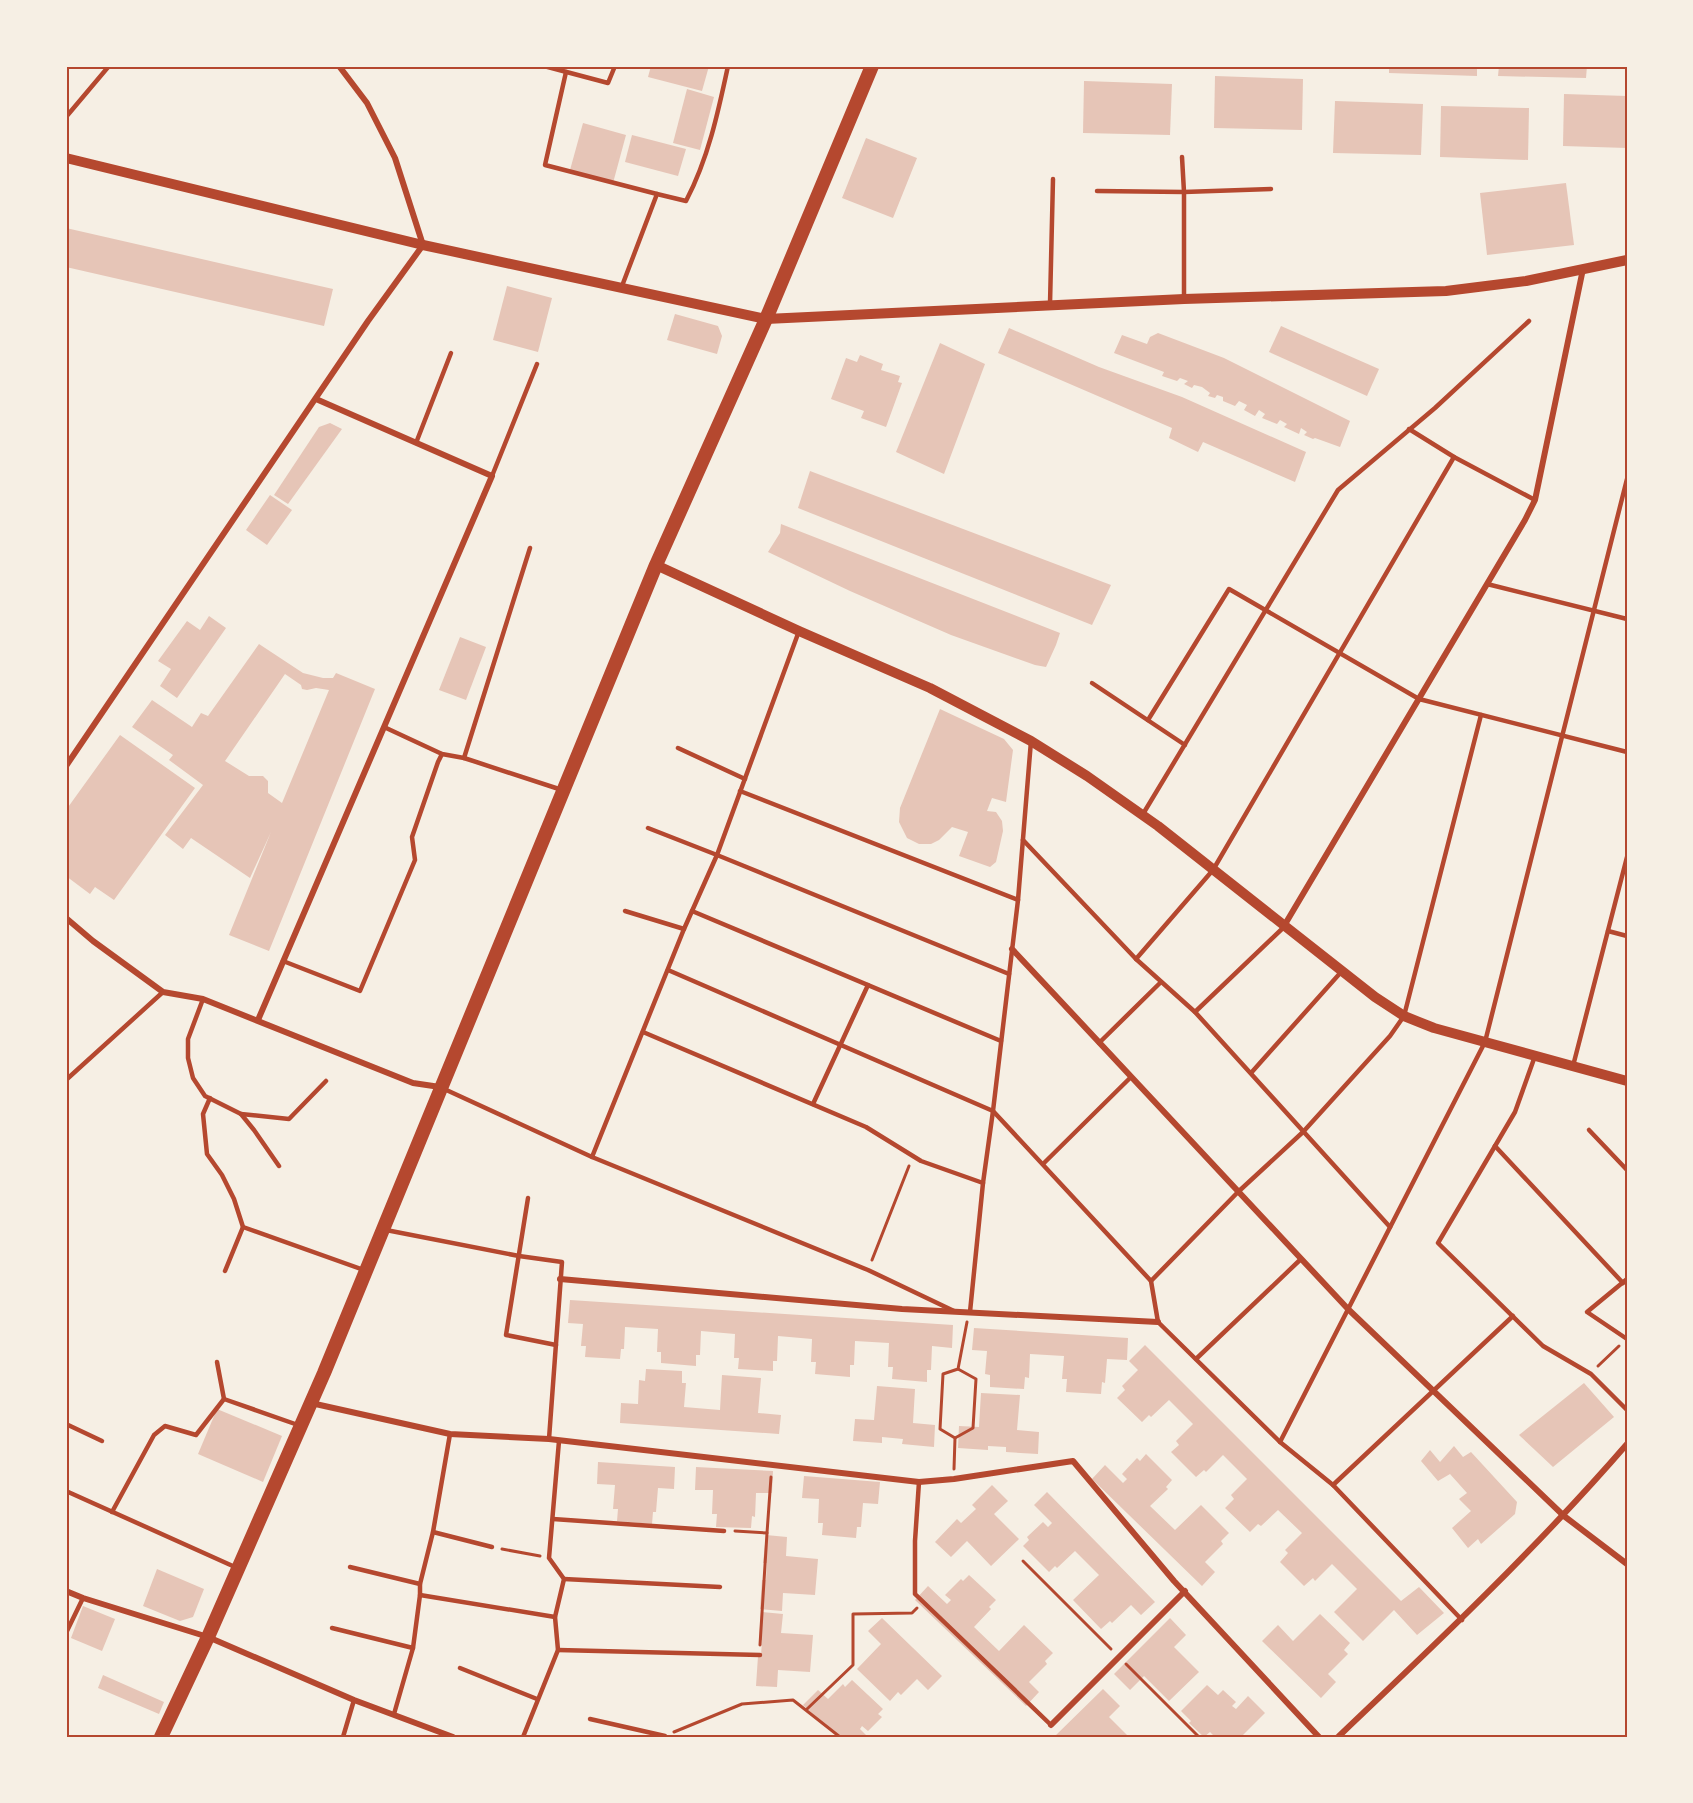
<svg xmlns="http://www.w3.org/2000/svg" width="1693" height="1803" viewBox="0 0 1693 1803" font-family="'Titillium Web',sans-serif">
  <rect width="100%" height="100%" fill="#f6efe4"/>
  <g fill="#e6c5b7" fill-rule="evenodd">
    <path d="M651,66H709L702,91L648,77Z"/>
    <path d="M1335,66H1370V69L1335,68Z"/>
    <path d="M1389,66H1477V76L1389,73Z"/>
    <path d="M1499,66H1587L1586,78L1498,76Z"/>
    <path d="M1215,76L1303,79L1302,130L1214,128Z"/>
    <path d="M1084,81L1172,84L1170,135L1083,133Z"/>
    <path d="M687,89L714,97L700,150L673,143Z"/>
    <path d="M1564,94L1627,96V148L1563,146Z"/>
    <path d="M1335,101L1423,104L1421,155L1333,153Z"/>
    <path d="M1441,106L1529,108L1528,160L1440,157Z"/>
    <path d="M583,123L626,135L613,183L570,170Z"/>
    <path d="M632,135L686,149L678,176L625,162Z"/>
    <path d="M866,138L917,158L893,218L842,198Z"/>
    <path d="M1566,183L1574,245L1487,255L1480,193Z"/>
    <path d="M66,228L333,289L324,326L66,267Z"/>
    <path d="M507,286L552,298L538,352L493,340Z"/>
    <path d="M675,314L718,326L722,336L717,354L667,340Z"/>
    <path d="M1281,326L1379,369L1367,396L1269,352Z"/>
    <path d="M1009,328L1099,367L1182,397L1306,452L1295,482L1203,442L1198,452L1169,438L1172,428L998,353Z"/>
    <path d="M1158,333L1224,358L1350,421L1340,447L1315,438L1313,439L1304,435L1307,432L1301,428L1299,434L1284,427L1287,424L1280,420L1277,424L1262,418L1265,414L1259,410L1255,416L1244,410L1247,405L1239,401L1235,406L1223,401V397L1217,395L1215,398L1208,396L1210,393L1202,387L1194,385L1192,388L1184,384L1188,381L1180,378L1177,381L1162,376L1164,372L1114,353L1122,335L1147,344L1150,337Z"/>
    <path d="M940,343L985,364L944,474L896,452Z"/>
    <path d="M860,355L883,364L881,370L900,376L898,382L902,383L886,427L861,418L864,411L831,399L846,358L857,362Z"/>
    <path d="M330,423L342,429L288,504L274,495L319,427Z"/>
    <path d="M810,471L1111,585L1092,625L798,508Z"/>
    <path d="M270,495L292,510L267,545L246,530Z"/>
    <path d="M781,524L1060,633L1056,645L1046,667L1035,665L951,635L850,591L768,552L780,533Z"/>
    <path d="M209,616L226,628L177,698L160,686L171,669L158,661L187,621L200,630Z"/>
    <path d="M460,637L486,647L466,700L439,690Z"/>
    <path d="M259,644L303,673L323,678H333L336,673L375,689L269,951L229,935L271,832L250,878L191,838L183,849L165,835L203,785L169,760L173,755L132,727L152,700L192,727L201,713L208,716ZM285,674L301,685L302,689L307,690L316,688L329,690L282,803L268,793V781L263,776H249L225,761Z"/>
    <path d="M940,709L1004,739L1013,750L1006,802L992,798L987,811L996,812L1002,821L1003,831L996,862L990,867L959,856L968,832L952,827L939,840L931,844H919L907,838L899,822L900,808Z"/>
    <path d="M120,735L195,788L114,900L95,887L90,894L66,876V810Z"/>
    <path d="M570,1300L953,1325L952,1348L932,1346L931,1370H927V1382L892,1379L893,1367H888L889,1343L855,1341L854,1365H850V1377L815,1374L816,1362H811L812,1339L778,1336L777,1361H773V1371L738,1369L739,1358H734L735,1334L701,1331L700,1355H696V1366L661,1363V1352H657L658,1329L625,1327L624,1349H621L620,1359L585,1357L586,1346H581L583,1324L568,1323Z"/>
    <path d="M974,1328L1128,1338L1127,1360L1107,1359L1105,1383L1102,1382L1101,1394L1066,1392L1067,1379H1062L1064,1356L1030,1354L1029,1378L1025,1377L1024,1389L990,1387V1375L985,1374L987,1351L972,1350Z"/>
    <path d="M1145,1345L1401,1601L1419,1587L1444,1613L1417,1635L1394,1610L1363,1641L1334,1612L1357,1589L1332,1564L1315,1581L1313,1578L1304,1586L1280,1562L1288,1553L1285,1550L1302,1533L1278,1510L1261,1526L1258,1524L1250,1532L1225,1508L1234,1499L1231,1495L1247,1479L1223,1455L1206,1472L1204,1470L1196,1477L1171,1452L1179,1445L1176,1441L1193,1424L1169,1400L1151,1417L1149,1415L1142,1422L1117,1398L1125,1390L1122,1386L1138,1370L1129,1361Z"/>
    <path d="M646,1369L682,1371V1383H686L684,1407L720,1410L722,1375L761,1378L758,1413L781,1415L779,1434L620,1423L621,1403L638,1404L639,1380L645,1381Z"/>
    <path d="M1584,1383L1614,1417L1553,1467L1519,1435Z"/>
    <path d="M877,1386L915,1389L913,1423L935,1425L934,1447L902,1444L903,1439L882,1437V1443L853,1441L855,1419L874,1420Z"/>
    <path d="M981,1393L1020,1395L1017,1430L1039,1432L1038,1454L1006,1452V1447L988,1446V1450L958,1448L959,1426L979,1427Z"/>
    <path d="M217,1409L282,1436L263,1482L198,1454Z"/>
    <path d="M1454,1446L1463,1457L1471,1452L1517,1502L1515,1514L1481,1544L1478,1539L1468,1548L1452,1528L1471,1511L1459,1499L1467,1493L1450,1474L1438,1481L1421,1461L1430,1450L1440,1462Z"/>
    <path d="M1146,1454L1172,1480L1166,1487L1168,1489L1150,1506L1175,1530L1201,1505L1229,1533L1221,1541L1223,1544L1205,1562L1215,1572L1202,1586L1092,1479L1105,1465L1123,1483L1127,1479L1122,1474L1137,1458L1140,1461Z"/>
    <path d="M598,1462L675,1467L674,1489L658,1488L656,1512H653L652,1524L617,1521L618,1509H613L615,1485L597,1484Z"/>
    <path d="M696,1467L773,1471L772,1493H756L755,1517L752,1516L751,1528L716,1527L717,1514H712L713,1490H695Z"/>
    <path d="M804,1476L880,1482L878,1504L863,1503L861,1527H857L856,1538L822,1535L823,1523H818L819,1499L802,1498Z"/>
    <path d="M992,1485L1008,1501L994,1514L1019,1539L991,1566L967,1541L951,1557L935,1542L957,1519L961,1523L976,1509L972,1505Z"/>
    <path d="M1047,1492L1155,1602L1141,1615L1131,1605L1112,1623L1110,1621L1101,1629L1073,1600L1099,1575L1075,1551L1057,1568L1055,1566L1049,1572L1023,1546L1029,1540L1027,1537L1043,1522L1048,1527L1052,1523L1034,1505Z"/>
    <path d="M766,1535L787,1537L786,1556L818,1559L815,1595L783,1593L782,1611L760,1609L762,1580H766L767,1563H763Z"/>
    <path d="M157,1569L204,1589L193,1617L180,1621L143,1606Z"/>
    <path d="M969,1575L996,1600L989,1607L991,1609L974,1627L999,1651L1024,1625L1053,1653L1045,1661L1047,1664L1029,1682L1039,1692L1026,1706L915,1600L928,1586L947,1604L951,1600L945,1595L961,1579L963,1581Z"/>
    <path d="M83,1606L115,1619L102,1651L71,1638Z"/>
    <path d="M761,1612L783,1614L781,1633L813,1635L810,1672L778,1670L777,1687L756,1686L758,1656H761L762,1640H759Z"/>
    <path d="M1320,1614L1350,1643L1344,1650L1348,1654L1328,1674L1336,1682L1321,1698L1262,1641L1278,1625L1293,1641Z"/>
    <path d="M882,1618L942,1676L928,1690L917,1679L901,1695L898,1692L890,1701L857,1669L881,1644L868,1631Z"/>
    <path d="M1170,1618L1186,1635L1174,1647L1199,1672L1169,1701L1144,1676L1130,1690L1114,1674Z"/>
    <path d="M103,1675L164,1702L159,1714L98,1688Z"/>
    <path d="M852,1680L883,1709L878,1714L882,1717L868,1731L862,1726L860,1729L868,1737H838L803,1705L818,1690L828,1699L843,1684L845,1687Z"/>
    <path d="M1207,1685L1218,1695L1223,1690L1236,1702L1232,1706L1236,1709L1248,1696L1265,1713L1241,1737H1215L1210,1732L1204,1737L1189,1723L1191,1721L1181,1711Z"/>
    <path d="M1103,1689L1120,1706L1109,1717L1129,1737H1054Z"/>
  </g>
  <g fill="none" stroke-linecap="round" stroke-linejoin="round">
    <g stroke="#b5482f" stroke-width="3">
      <path d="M872,1260L909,1166"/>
      <path d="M1598,1366L1619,1346"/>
      <path d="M955,1438L973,1428L976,1379L958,1369"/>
      <path d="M954,1469L955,1438L940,1429L943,1374L958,1369L967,1322"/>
      <path d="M735,1531L767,1533L771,1477"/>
      <path d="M502,1549L540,1556"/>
      <path d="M1023,1561L1111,1649"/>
      <path d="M760,1645L767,1533"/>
      <path d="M1126,1664L1199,1737"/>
      <path d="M807,1709L853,1665V1614L912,1613L917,1608"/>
      <path d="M674,1732L742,1704L793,1700L840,1737"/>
    </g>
    <g stroke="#b5482f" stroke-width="4.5">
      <path d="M544,66L608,83L615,66"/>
      <path d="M566,72L545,165L657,194"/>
      <path d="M66,117L109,66"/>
      <path d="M1182,157L1184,192V299"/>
      <path d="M1097,191L1184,192L1271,189"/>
      <path d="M622,286L657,194L686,201C708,159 718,113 728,66"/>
      <path d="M1050,304L1053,179"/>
      <path d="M1409,429L1454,457L1535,500"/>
      <path d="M416,443L451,353"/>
      <path d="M492,476L537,364"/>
      <path d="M1487,584L1627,619"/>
      <path d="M1092,683L1185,745"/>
      <path d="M1148,720L1229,589L1419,699L1627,752"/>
      <path d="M384,727L442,754L464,758L562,790"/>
      <path d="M678,748L745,779"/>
      <path d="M464,758L530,548"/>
      <path d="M740,791L1018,900"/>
      <path d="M1143,814L1338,490L1435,408L1529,321"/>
      <path d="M648,828L717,855L1009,974"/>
      <path d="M1023,840L1136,959L1195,1012L1390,1227"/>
      <path d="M625,911L684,929"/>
      <path d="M692,911L1001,1041"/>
      <path d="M1608,931L1627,936"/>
      <path d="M1136,959L1213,870L1454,457"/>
      <path d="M283,961L360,991L415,860L412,837L438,762L442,754"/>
      <path d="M668,970L993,1111L1151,1281L1158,1322L1280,1442L1333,1485L1462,1620"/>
      <path d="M203,999L188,1039V1058L193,1078L205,1096L241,1114L254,1130L279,1166"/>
      <path d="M1195,1012L1284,927"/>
      <path d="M643,1032L866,1127L921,1161L983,1183"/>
      <path d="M1099,1043L1161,982"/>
      <path d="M1535,1056L1515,1112L1438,1243L1543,1346L1591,1374L1627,1410"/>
      <path d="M1573,1066L1627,857"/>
      <path d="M1251,1073L1342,971"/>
      <path d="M66,1080L163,992"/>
      <path d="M442,1088L592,1157L868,1270L954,1311"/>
      <path d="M210,1098L203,1114L207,1154L222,1175L234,1199L243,1227L364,1270"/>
      <path d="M813,1104L868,985"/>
      <path d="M241,1114L289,1119L326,1081"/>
      <path d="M1589,1130L1627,1170"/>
      <path d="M1495,1146L1623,1283"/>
      <path d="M592,1157L684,929L717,855L799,631"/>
      <path d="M1043,1164L1131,1077"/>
      <path d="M528,1198L506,1335L556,1345"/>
      <path d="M386,1230L519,1256L562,1262L549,1439"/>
      <path d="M225,1271L243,1227"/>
      <path d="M1627,1279L1587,1312L1627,1339"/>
      <path d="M1151,1281L1238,1192L1303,1132L1390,1036L1404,1016L1481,715"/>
      <path d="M970,1312L983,1183L993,1111L1018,900L1031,741"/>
      <path d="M1196,1359L1301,1259"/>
      <path d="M217,1362L224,1399"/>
      <path d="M66,1424L102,1441"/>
      <path d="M1280,1442L1485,1042L1627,479"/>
      <path d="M919,1482L915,1541V1594L1051,1725"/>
      <path d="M1333,1485L1513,1316"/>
      <path d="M66,1491L235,1567"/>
      <path d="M112,1512L154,1435L165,1426L196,1435L224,1399L298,1425"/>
      <path d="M553,1519L724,1531"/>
      <path d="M433,1532L492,1547"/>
      <path d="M350,1567L420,1584"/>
      <path d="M564,1579L720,1587"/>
      <path d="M420,1595L555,1617"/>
      <path d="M332,1628L413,1648"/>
      <path d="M66,1633L83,1598"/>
      <path d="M558,1650L760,1655"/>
      <path d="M460,1668L537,1699"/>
      <path d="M394,1714L413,1648L420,1595V1584L433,1532L450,1434"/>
      <path d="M590,1719L665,1736L663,1737"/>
      <path d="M343,1737L354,1700"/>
      <path d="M523,1737L558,1650L555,1617L564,1579L549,1558L559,1441"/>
    </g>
    <g stroke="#b5482f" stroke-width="6">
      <path d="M66,766L368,321L423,245L395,158L367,103L339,66"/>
      <path d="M66,918L93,941L163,992L203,999L413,1083L440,1087"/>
      <path d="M1284,926L1525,520L1535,500L1583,269"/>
      <path d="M1012,949L1348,1309L1564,1516L1627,1564"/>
      <path d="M258,1020L492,476L316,399"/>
      <path d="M560,1279L902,1309L1158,1322"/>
      <path d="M311,1403L450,1434L549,1439L919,1482L954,1479L1073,1461L1174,1581L1319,1737"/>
      <path d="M66,1591L83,1598L208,1637L354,1700L453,1737"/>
      <path d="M1051,1725L1185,1591"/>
      <path d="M1338,1737C1438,1642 1537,1548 1627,1444"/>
    </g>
    <g stroke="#b5482f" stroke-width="10">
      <path d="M66,158L423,245L766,319L1184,299L1446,291L1526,281L1627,260"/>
      <path d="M656,565L799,631L930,688L1031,741L1087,776L1158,826L1375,997L1404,1016L1434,1028L1627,1081"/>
    </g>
    <path stroke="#b5482f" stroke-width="14" d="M161,1737L208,1637L324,1373L656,565L766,319L872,66"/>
  </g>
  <rect width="1693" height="1803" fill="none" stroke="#f6efe4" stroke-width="135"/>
  <rect x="68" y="68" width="1558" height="1668" fill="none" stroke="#b5482f" stroke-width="2"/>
</svg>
